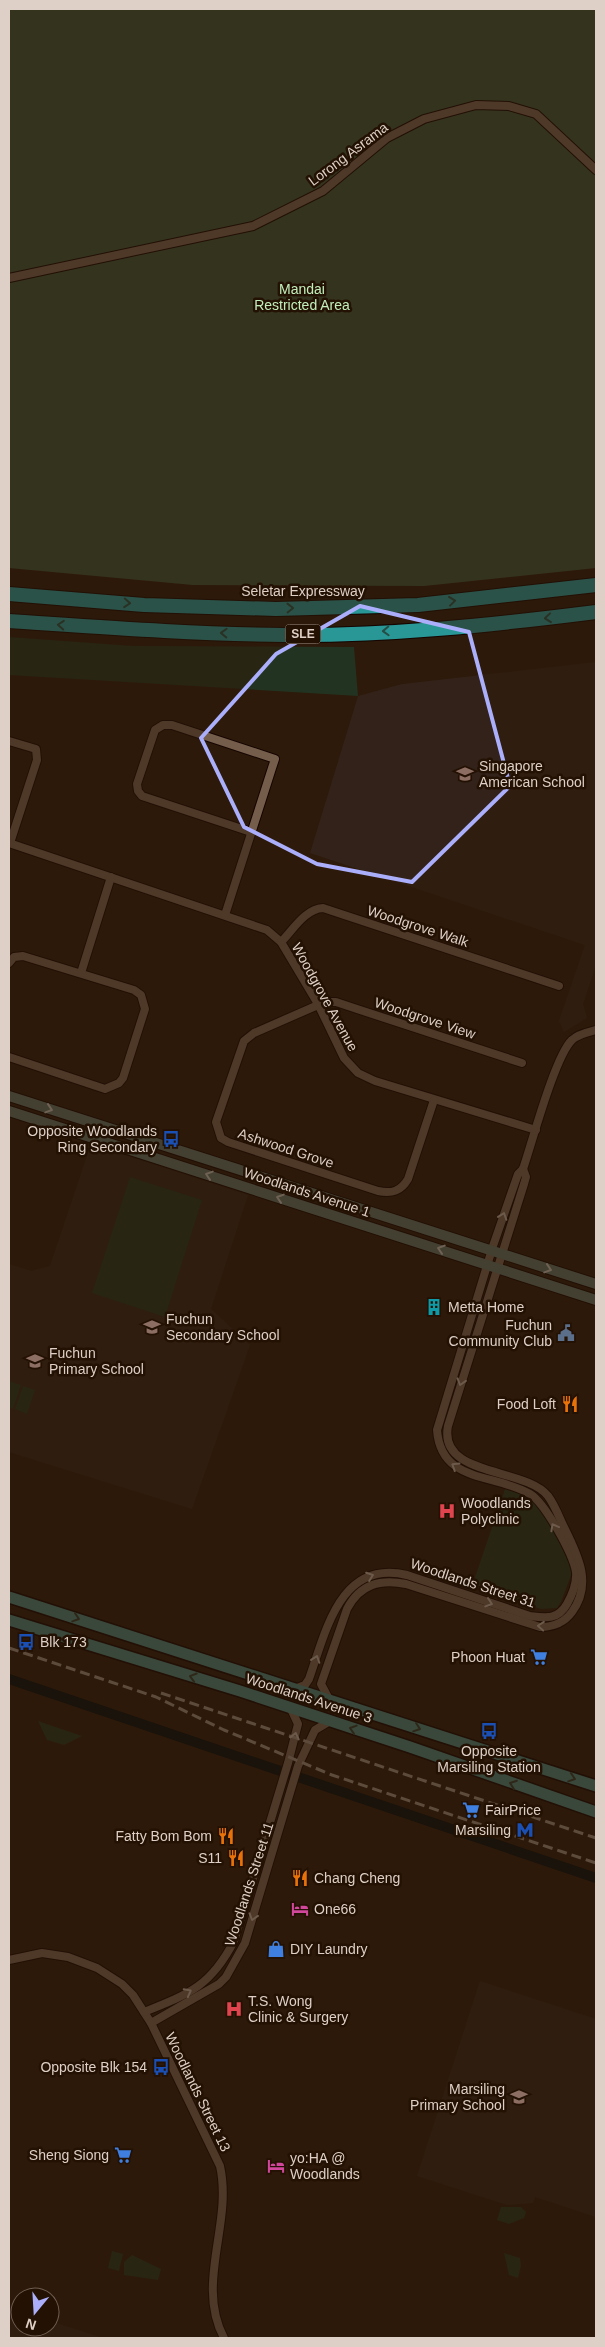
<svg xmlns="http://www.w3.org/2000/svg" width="605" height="2347" viewBox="0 0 605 2347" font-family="Helvetica,sans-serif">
  <rect width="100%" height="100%" fill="#2d1a0a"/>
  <g fill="#322219">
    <path d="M596,662V965L583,1004L587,1018L564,1032L559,1021L585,945L310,853L358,696L402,684Z"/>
    <path d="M91,1144L248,1195L211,1309L250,1345L192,1509L9,1452V1264L31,1271L50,1266Z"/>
    <path d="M480,1981L596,2019V2217L535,2197L533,2203L507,2205L417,2176Z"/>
    <path d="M9,2308L20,2311V2327H50V2321L103,2338H9Z"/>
  </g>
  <g fill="#233321">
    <path d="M9,637L133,646L354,647L358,696L9,675Z"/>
    <path d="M130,1177L202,1200L165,1317L92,1293Z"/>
    <path d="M9,1381L21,1385L13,1409L9,1407Z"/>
    <path d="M23,1386L35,1390L27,1414L15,1409Z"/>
    <path d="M505,1489L528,1496L542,1508L573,1570L561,1602L557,1608L541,1609L472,1586Z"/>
    <path d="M38,1721L82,1736L64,1745L47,1740Z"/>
    <path d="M501,2207H521L526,2212L524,2218L509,2224L497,2220Z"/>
    <path d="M112,2251L123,2254L119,2271L108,2268Z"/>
    <path d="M504,2253L520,2258L521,2266L518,2278L509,2275Z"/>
    <path d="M132,2255L161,2269L158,2280L124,2275V2262Z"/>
  </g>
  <path fill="#3b5338" d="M9,9H596V568L424,586L193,585L9,568Z"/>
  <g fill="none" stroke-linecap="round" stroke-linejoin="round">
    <path stroke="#000c0e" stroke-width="10" d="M9,1679L596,1878"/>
    <g stroke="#150400" stroke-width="10">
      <g id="street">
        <path d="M9,278L253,226L323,191L387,138L424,119L476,105L509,106L536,114L596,170"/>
        <path d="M9,741L36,749L37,760L10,843"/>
        <path d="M9,843L267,930L281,942L318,1004L344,1058L358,1073L375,1081L536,1130"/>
        <path d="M225,915L272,768L275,759L172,725H163L155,730L137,784L138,791L142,796L251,832"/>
        <path d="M281,942C293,930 305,909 323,908L559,986"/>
        <path d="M9,963L14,957L23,956L134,990L141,995L145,1009L123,1078L119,1083L105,1089L9,1057"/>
        <path d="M81,973L111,877"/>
        <path d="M434,1100L408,1179C401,1191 392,1194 378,1191L228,1142L221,1138L216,1122L244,1041L254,1033L325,1002H336L357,1009L522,1063"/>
        <path d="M297,1688L305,1685L309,1679C326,1631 340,1559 407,1575L530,1616C546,1618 558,1620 567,1604C572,1595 577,1583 576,1572C573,1554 545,1503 530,1494C495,1473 441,1484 437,1430L493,1246L518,1174L523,1169C532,1143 555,1056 572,1040C578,1034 588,1032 596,1030"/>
        <path d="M329,1699L321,1684L347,1609C360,1584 380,1579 406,1584L540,1627C553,1627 564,1623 572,1612C594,1582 576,1552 562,1523C558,1514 554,1504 548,1496C525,1467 438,1477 448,1426L524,1184L526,1177L523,1169"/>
        <path d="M9,1960L42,1953L68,1957L97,1968L122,1984L133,1995L151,2023L220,2166C233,2224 195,2283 224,2338"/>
        <path d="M144,2012C189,1994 211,1986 234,1941L288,1763L298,1724L291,1709"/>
        <path d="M151,2023L219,1984L226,1977L245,1943L298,1766L315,1730L330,1721"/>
      </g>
    </g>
    <g stroke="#150400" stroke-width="12">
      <g id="secondary">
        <path d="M9,1096L596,1284"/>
        <path d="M9,1111L596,1300"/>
      </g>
    </g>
    <g stroke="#150400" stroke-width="14">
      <g id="primary">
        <path d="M9,1597L596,1786"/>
        <path d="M9,1620L240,1691L410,1747L596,1812"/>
      </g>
    </g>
    <g stroke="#150400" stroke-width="16">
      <g id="highway">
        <path d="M9,594L144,605L276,609L418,605L596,585"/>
        <path d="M9,621C100,627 192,634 284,635C388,636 493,625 596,612"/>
      </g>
    </g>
    <use href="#street" stroke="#755d4c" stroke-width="8"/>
    <use href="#secondary" stroke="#5e6e62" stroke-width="10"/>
    <use href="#primary" stroke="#478078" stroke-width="11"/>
    <use href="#highway" stroke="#289795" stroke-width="14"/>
    <g stroke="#968679" stroke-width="3" stroke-dasharray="10 5" stroke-linecap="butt">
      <path d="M9,1648L156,1697L224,1730L332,1775L596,1863"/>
      <path d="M161,1693L596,1838"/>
    </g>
  </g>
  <defs><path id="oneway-chevron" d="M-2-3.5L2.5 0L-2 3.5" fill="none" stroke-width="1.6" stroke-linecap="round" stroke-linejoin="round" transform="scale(1.25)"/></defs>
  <g stroke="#254d45">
    <use href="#oneway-chevron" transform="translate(452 601) rotate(-7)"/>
    <use href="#oneway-chevron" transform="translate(127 603) rotate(4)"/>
    <use href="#oneway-chevron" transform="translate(290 608) rotate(-1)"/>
    <use href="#oneway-chevron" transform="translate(548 618) rotate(174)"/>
    <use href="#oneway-chevron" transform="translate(61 625) rotate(-176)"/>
    <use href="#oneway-chevron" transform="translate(386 631) rotate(178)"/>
    <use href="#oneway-chevron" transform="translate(224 633) rotate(-178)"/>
  </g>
  <g stroke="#beb8ad">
    <use href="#oneway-chevron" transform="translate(49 1109) rotate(18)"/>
    <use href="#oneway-chevron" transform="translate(209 1175) rotate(-162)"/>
    <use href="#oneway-chevron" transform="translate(280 1198) rotate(-162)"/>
    <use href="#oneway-chevron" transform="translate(441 1249) rotate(-162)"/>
    <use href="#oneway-chevron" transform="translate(548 1269) rotate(18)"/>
  </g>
  <g stroke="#b9a89b">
    <use href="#oneway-chevron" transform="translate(503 1216) rotate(-71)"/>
    <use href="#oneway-chevron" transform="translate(461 1382) rotate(107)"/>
    <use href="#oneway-chevron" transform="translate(455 1466) rotate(-148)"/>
    <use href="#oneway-chevron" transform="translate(554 1527) rotate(-119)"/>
    <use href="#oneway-chevron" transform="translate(370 1576) rotate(-20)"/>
    <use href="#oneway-chevron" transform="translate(489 1603) rotate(18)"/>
    <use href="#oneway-chevron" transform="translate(541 1626) rotate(-175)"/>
    <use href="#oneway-chevron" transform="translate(316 1659) rotate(-71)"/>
    <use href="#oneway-chevron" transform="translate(295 1736) rotate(-77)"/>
    <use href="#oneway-chevron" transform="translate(253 1917) rotate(107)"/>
    <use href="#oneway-chevron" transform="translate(188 1992) rotate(-28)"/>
  </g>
  <g stroke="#30382c">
    <use href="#oneway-chevron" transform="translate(76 1618) rotate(18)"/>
    <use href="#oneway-chevron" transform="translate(193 1677) rotate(-163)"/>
    <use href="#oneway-chevron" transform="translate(417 1728) rotate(19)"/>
    <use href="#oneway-chevron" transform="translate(353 1729) rotate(-162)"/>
    <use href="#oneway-chevron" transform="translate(572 1778) rotate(18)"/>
    <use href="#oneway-chevron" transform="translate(513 1784) rotate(-160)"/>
  </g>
  <path d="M0 0H605V2347H0ZM360,606L469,632L510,786L412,882L317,864L244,827L201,738L276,654Z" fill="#2d1a0a" fill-opacity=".55" fill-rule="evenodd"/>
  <path fill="none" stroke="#abaffb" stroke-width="4" stroke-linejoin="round" d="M360,606L469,632L510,786L412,882L317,864L244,827L201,738L276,654Z"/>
  <defs>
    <g id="school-bare" transform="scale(1.35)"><path d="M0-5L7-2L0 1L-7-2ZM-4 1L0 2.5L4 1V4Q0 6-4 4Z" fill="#8d6e63" stroke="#231103" stroke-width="2.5" paint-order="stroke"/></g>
    <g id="bus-bare" transform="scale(1.35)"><path d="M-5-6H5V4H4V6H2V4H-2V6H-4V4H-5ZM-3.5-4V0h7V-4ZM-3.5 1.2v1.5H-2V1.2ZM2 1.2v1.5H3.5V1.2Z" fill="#1a4fb4" stroke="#231103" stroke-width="2.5" paint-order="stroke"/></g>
    <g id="building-bare" transform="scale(1.35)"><path d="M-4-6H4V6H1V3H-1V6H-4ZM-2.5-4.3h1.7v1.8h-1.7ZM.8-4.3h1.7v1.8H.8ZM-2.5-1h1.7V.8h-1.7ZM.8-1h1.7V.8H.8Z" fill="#0f9aa8" stroke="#231103" stroke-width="2.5" paint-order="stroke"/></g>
    <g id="civic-bare" transform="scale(1.35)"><path d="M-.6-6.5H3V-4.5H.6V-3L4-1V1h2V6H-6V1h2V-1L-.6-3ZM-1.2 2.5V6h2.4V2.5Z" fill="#5c6f8a" stroke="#231103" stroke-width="2.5" paint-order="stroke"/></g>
    <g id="restaurant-bare" transform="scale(1.35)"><path d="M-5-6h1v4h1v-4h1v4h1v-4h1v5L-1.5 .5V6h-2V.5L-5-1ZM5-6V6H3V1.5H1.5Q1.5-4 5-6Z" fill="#e8710a" stroke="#231103" stroke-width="2.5" paint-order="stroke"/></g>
    <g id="hospital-bare" transform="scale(1.35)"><path d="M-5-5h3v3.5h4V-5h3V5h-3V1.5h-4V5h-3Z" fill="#e0444e" stroke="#231103" stroke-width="2.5" paint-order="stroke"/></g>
    <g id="supermarket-bare" transform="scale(1.35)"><path d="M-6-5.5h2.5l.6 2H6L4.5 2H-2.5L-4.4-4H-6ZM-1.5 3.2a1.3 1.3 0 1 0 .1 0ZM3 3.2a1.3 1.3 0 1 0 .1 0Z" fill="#3f7fe0" stroke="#231103" stroke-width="2.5" paint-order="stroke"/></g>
    <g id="metro-bare" transform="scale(1.35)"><path d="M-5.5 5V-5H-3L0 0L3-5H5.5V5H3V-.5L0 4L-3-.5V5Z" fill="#1a4fb4" stroke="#231103" stroke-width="2.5" paint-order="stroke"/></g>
    <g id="hotel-bare" transform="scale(1.35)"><path d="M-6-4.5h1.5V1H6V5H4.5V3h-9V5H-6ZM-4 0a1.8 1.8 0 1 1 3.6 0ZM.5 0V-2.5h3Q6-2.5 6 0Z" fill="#d1479c" stroke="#231103" stroke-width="2.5" paint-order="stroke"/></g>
    <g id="shop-bare" transform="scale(1.35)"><path d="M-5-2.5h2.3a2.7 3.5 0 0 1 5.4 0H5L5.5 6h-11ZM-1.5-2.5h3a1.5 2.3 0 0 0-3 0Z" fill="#3f7fe0" stroke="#231103" stroke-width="2.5" paint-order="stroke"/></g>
  </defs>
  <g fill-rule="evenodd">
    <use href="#school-bare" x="465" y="774"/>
    <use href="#bus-bare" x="171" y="1139"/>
    <use href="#building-bare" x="434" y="1307"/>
    <use href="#school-bare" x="152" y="1327"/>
    <use href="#civic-bare" x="566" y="1333"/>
    <use href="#school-bare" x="35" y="1361"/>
    <use href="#restaurant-bare" x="570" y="1404"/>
    <use href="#hospital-bare" x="447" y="1511"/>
    <use href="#bus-bare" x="26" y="1642"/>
    <use href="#supermarket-bare" x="539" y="1657"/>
    <use href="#bus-bare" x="489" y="1731"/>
    <use href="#supermarket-bare" x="471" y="1810"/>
    <use href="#metro-bare" x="525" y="1830"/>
    <use href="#restaurant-bare" x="226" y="1836"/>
    <use href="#restaurant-bare" x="236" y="1858"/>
    <use href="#restaurant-bare" x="300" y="1878"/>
    <use href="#hotel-bare" x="300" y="1909"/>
    <use href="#shop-bare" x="276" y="1949"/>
    <use href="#hospital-bare" x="234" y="2009"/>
    <use href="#bus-bare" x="161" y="2067"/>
    <use href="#school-bare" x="519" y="2097"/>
    <use href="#supermarket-bare" x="123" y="2155"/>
    <use href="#hotel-bare" x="276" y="2166"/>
  </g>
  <g text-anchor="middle" stroke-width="5" stroke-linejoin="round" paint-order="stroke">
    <rect fill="#231103" stroke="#a6978c" stroke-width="1" x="285.5" y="624.5" width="35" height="19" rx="4"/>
    <g font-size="12" font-weight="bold" fill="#ded0c6">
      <text x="303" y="638">SLE</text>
    </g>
    <g font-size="14" fill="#ded0c6" stroke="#231103">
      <text transform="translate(348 154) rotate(-37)" y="5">Lorong Asrama</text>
      <text x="303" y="596">Seletar Expressway</text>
      <text transform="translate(418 926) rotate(18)" y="5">Woodgrove Walk</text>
      <text transform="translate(325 997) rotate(61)" y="5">Woodgrove Avenue</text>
      <text transform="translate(425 1018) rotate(18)" y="5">Woodgrove View</text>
      <text transform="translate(286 1148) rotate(18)" y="5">Ashwood Grove</text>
      <text transform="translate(307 1192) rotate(18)" y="5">Woodlands Avenue 1</text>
      <text transform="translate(473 1583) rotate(18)" y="5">Woodlands Street 31</text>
      <text transform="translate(309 1698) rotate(18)" y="5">Woodlands Avenue 3</text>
      <text transform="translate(249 1884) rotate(-72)" y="5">Woodlands Street 11</text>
      <text transform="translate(198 2092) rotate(64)" y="5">Woodlands Street 13</text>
    </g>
    <g font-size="14" fill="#c1eebb" stroke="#231103">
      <text x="302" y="294">Mandai<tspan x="302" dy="16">Restricted Area</tspan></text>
    </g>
    <g font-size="14" fill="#ded0c6" stroke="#231103" text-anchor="start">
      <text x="479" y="771">Singapore<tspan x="479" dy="16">American School</tspan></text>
      <text x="157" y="1136" text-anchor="end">Opposite Woodlands<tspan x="157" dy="16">Ring Secondary</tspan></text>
      <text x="448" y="1312">Metta Home</text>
      <text x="166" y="1324">Fuchun<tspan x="166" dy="16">Secondary School</tspan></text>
      <text x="552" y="1330" text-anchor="end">Fuchun<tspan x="552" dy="16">Community Club</tspan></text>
      <text x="49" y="1358">Fuchun<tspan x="49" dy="16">Primary School</tspan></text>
      <text x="556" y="1409" text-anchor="end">Food Loft</text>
      <text x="461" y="1508">Woodlands<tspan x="461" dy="16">Polyclinic</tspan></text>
      <text x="40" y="1647">Blk 173</text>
      <text x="525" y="1662" text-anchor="end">Phoon Huat</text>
      <text x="489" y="1756" text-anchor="middle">Opposite<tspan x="489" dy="16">Marsiling Station</tspan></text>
      <text x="485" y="1815">FairPrice</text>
      <text x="511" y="1835" text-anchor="end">Marsiling</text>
      <text x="212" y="1841" text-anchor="end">Fatty Bom Bom</text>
      <text x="222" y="1863" text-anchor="end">S11</text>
      <text x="314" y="1883">Chang Cheng</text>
      <text x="314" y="1914">One66</text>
      <text x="290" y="1954">DIY Laundry</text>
      <text x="248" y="2006">T.S. Wong<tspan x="248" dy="16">Clinic &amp; Surgery</tspan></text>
      <text x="147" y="2072" text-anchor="end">Opposite Blk 154</text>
      <text x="505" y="2094" text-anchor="end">Marsiling<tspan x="505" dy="16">Primary School</tspan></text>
      <text x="109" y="2160" text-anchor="end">Sheng Siong</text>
      <text x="290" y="2163">yo:HA @<tspan x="290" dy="16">Woodlands</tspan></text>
    </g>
  </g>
  <rect width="605" height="2347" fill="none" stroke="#ded0c6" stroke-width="20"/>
  <g transform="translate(35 2312) rotate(198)"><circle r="24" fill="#231103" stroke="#6e5d51"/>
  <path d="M0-4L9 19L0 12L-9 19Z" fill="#abaffb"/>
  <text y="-8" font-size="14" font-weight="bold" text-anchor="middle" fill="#ded0c6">N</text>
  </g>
</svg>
